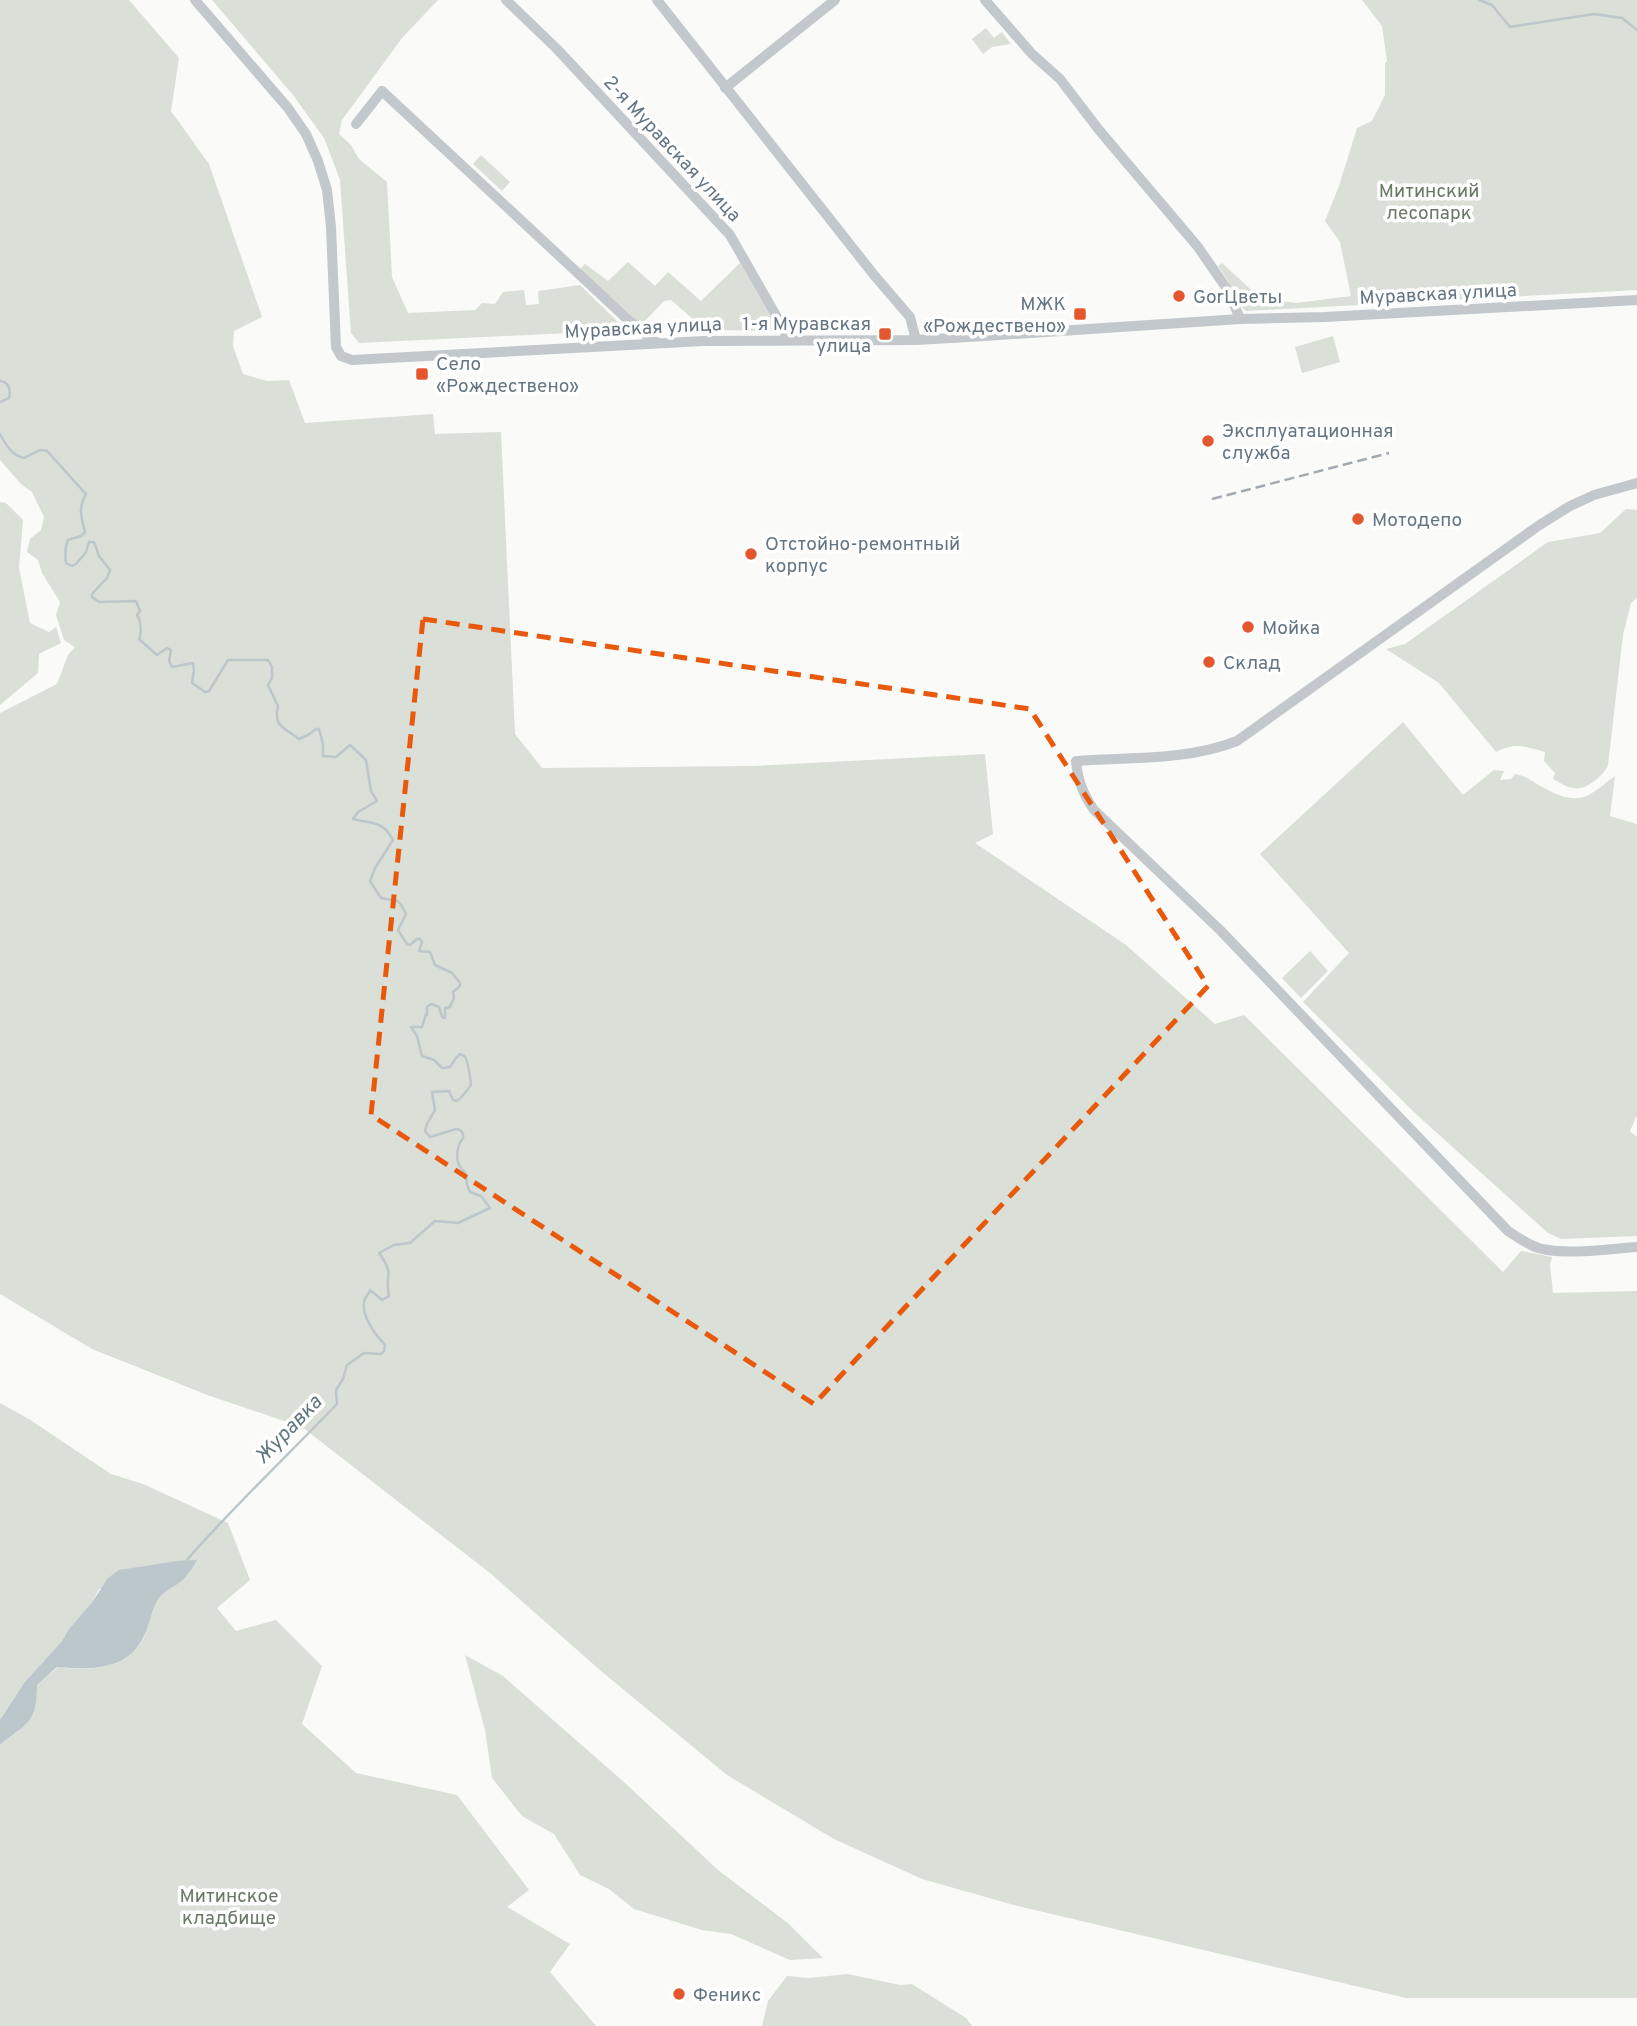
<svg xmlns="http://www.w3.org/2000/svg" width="1637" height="2026" viewBox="0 0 1637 2026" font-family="Overpass,sans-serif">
  <rect width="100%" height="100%" fill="#fafaf8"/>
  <g fill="#dadfd7">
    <path d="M0,0H129L179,58L171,111L209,164L262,317L234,331L233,346L243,374L267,381L289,380L305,423L433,414L435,434L501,432L515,734L542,768L753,766L985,754L993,834L975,843L1126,945L1215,1024L1244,1015L1503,1272L1521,1251L1552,1257L1550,1264L1553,1293L1637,1291V1998H1406L1014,1905L922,1879L834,1839L727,1775L601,1671L490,1573L302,1427L210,1396L92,1349L0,1294V713L57,684L68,655L75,647L64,640L56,615L60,602L42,573L38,560L27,552L30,539L41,530L44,517L32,492L21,484L0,460Z"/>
    <path d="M212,0H438L402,38L342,120L339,134L351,145L359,159L387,182L392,277L408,313L475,310L482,303L495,304L503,292L524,290L526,305L539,304L538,291L580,285L620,324L610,331L359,343L351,333L340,180L324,138L293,95Z"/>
    <path d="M1362,0H1637V290L1246,311L1238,303L1228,281L1218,266L1222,263L1260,298L1296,303L1351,296L1340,242L1325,221L1339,186L1357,128L1372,121L1385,95V64L1387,61L1382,26Z"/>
    <path d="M986,28L994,38L1002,32L1011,44L992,47L983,54L972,39Z"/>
    <path d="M481,155L510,182L502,191L473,164Z"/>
    <path d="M628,262L655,286L668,272L701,301L740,263L779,331L709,330L700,325L671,300L664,301L641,325L580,269L585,264L608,281Z"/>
    <path d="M1333,336L1340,362L1302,373L1295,347Z"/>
    <path d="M0,502L6,503L23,520L19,568L30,623L49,632L56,627L61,643L39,654L38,673L0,705Z"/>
    <path d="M1626,509L1637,510V598L1631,603L1623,635L1608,765C1605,772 1602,774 1597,779C1579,793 1572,790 1553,779L1555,773L1544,761L1545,752C1525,746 1515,742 1496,752L1439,683L1386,649L1405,644L1548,542L1600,533Z"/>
    <path d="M1403,722L1463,795L1494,770L1504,771L1500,780L1511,779L1515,774L1523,776C1544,787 1569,808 1592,793C1600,788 1608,781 1615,776L1610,816L1637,824V1115L1630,1131L1637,1137V1236L1561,1239L1548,1233L1417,1115L1303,1002L1349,953L1260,854Z"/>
    <path d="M1310,951L1328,971L1301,998L1282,978Z"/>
    <path d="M0,1403L29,1419L111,1474L143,1484L228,1523L250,1580L217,1608L236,1631L276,1620L322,1666L302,1724L356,1773L457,1795L529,1890L507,1907L570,1944L550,1972L596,2026H0V1745C24,1727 37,1718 37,1685L58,1667C89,1671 129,1670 144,1637C149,1626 151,1612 157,1601C163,1589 180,1583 189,1573L99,1589L93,1601L69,1629L62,1641L24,1683L0,1720Z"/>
    <path d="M465,1655L503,1676L625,1783L718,1870L789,1924L823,1958L790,1960L731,1934L702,1930L634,1909L609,1889L580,1875L554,1834L522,1816L492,1778L485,1730Z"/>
    <path d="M848,1974L900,1985L912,1984L966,2018L972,2026H762L768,2001L787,1976L809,1978Z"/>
  </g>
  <path fill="#bbc7cb" d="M197,1560C192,1568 188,1576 180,1582C173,1588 165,1590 159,1598C151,1609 150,1626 143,1638C127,1671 89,1670 57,1667L37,1685C37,1724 26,1723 0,1745V1720L24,1683L62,1641L69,1629L93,1601L108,1578L119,1570L177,1561Z"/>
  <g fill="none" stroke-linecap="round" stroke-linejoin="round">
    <g stroke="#bbc7cb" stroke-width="2.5">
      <path d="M1479,0L1492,5L1510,27L1594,14L1622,18L1637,30"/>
      <path d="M0,381C9,382 11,390 9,398L0,402"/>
      <path d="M0,434C7,446 10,454 24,458L40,450L47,451L86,494C78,508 81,517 85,532L81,536L68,540C65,547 65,556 66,563L72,566L76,564L86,552L89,542H94L99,556L110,570L107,578L92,594V597L99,602L136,601L140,611L137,615C141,621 142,633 139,639L157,655L167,648L171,650L169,661L172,667L193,663L194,670L192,683L205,692L209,691L228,660H268L272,667V678L268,685L278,706C273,727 284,727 299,739L308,735L316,729H319L323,744V756L336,757L350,745L366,760L371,791L377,801L358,812L353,819C373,824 382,820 393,840L375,868L370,881L381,898C397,902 397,895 406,914L398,930L407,944L410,945L417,939H420L422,942L419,951L430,952L435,965L452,973L460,983V986L453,992L454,998L450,1007L445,1008V1018L442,1017L439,1007L431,1004L427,1007V1015L426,1014L422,1027H411L417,1036L422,1056L434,1060L442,1068L450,1067L456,1058L460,1054C462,1055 464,1055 465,1057C467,1058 471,1082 471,1084C470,1088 460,1099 457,1101L453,1100L449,1091L432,1092L435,1110L427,1124L425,1131L430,1137L456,1129C461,1129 464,1133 463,1138C458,1144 455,1156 459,1165C460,1168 464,1171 466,1174L467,1185L470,1192L481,1196L490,1208L458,1223L435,1221L410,1243L394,1245L379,1253C396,1277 384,1273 389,1296L382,1300L370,1290C369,1294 366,1296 365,1299C359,1315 376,1335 385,1345L384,1351L381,1354L364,1353L347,1365L343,1379L336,1390L337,1404C286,1457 233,1507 185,1562"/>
    </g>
    <g stroke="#c3c8cc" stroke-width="10">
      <path d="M195,0L288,108L306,134L318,161L327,190L331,227L336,347L341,356L352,360L704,341L916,340L969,337L1240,319L1325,317L1637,300"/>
      <path d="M506,0L557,49L730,235L782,326L787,339"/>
      <path d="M657,0L874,275L910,317L916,340"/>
      <path d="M985,0L1032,54L1060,79L1099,130L1198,247L1229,292L1240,319"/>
      <path d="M725,88L835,0"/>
      <path d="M356,124L382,91L625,317L652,340L658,343"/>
      <path d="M1637,483L1594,495L1570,506L1538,526L1237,741C1186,761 1129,757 1076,761C1078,781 1083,794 1094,810L1220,930L1508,1231C1519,1238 1529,1246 1542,1249C1572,1255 1606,1249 1637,1247"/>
    </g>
    <path stroke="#a2aab0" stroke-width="2.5" stroke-dasharray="10 5" stroke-linecap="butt" d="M1212,499L1389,453"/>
  </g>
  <path fill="none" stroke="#e8590c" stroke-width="5" stroke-dasharray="14 9" stroke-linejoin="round" d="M423,619L1030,709L1208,986L814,1404L371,1115Z"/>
  <g fill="#e4572e" stroke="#fff" stroke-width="2.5">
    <circle cx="1179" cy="296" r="7"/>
    <rect x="1073" y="307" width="14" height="14" rx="3.5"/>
    <rect x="878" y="327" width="14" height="14" rx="3.5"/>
    <rect x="415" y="367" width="14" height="14" rx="3.5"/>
    <circle cx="1208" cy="441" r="7"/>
    <circle cx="1358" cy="519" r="7"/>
    <circle cx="751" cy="554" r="7"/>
    <circle cx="1248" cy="627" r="7"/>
    <circle cx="1209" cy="662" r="7"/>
    <circle cx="679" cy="1994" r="7"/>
  </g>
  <g text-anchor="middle" stroke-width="7" stroke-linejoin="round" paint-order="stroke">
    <g font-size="19" fill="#657683" stroke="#fff">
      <text transform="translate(673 148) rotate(47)" y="7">2-я Муравская улица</text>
      <text transform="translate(1438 293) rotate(-3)" y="7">Муравская улица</text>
      <text transform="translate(643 327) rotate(-3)" y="7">Муравская улица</text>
    </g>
    <g font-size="19" fill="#687a64" stroke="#fff">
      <text x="1429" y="197">Митинский<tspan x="1429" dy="22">лесопарк</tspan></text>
      <text x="229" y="1902">Митинское<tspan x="229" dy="22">кладбище</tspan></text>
    </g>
    <g font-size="19" fill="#657683" stroke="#fff" text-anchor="start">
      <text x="1193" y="303">GorЦветы</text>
      <text x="1066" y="310" text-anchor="end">МЖК<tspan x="1066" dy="22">«Рождествено»</tspan></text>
      <text x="871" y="330" text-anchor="end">1-я Муравская<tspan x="871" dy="22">улица</tspan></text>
      <text x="436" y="370">Село<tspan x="436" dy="22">«Рождествено»</tspan></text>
      <text x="1222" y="437">Эксплуатационная<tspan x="1222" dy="22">служба</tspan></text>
      <text x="1372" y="526">Мотодепо</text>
      <text x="765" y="550">Отстойно-ремонтный<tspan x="765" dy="22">корпус</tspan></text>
      <text x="1262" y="634">Мойка</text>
      <text x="1223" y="669">Склад</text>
      <text x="693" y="2001">Феникс</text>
    </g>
    <g font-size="21" font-style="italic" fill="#60757c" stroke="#fff">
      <text transform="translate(288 1429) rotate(-46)" y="7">Журавка</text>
    </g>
  </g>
</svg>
